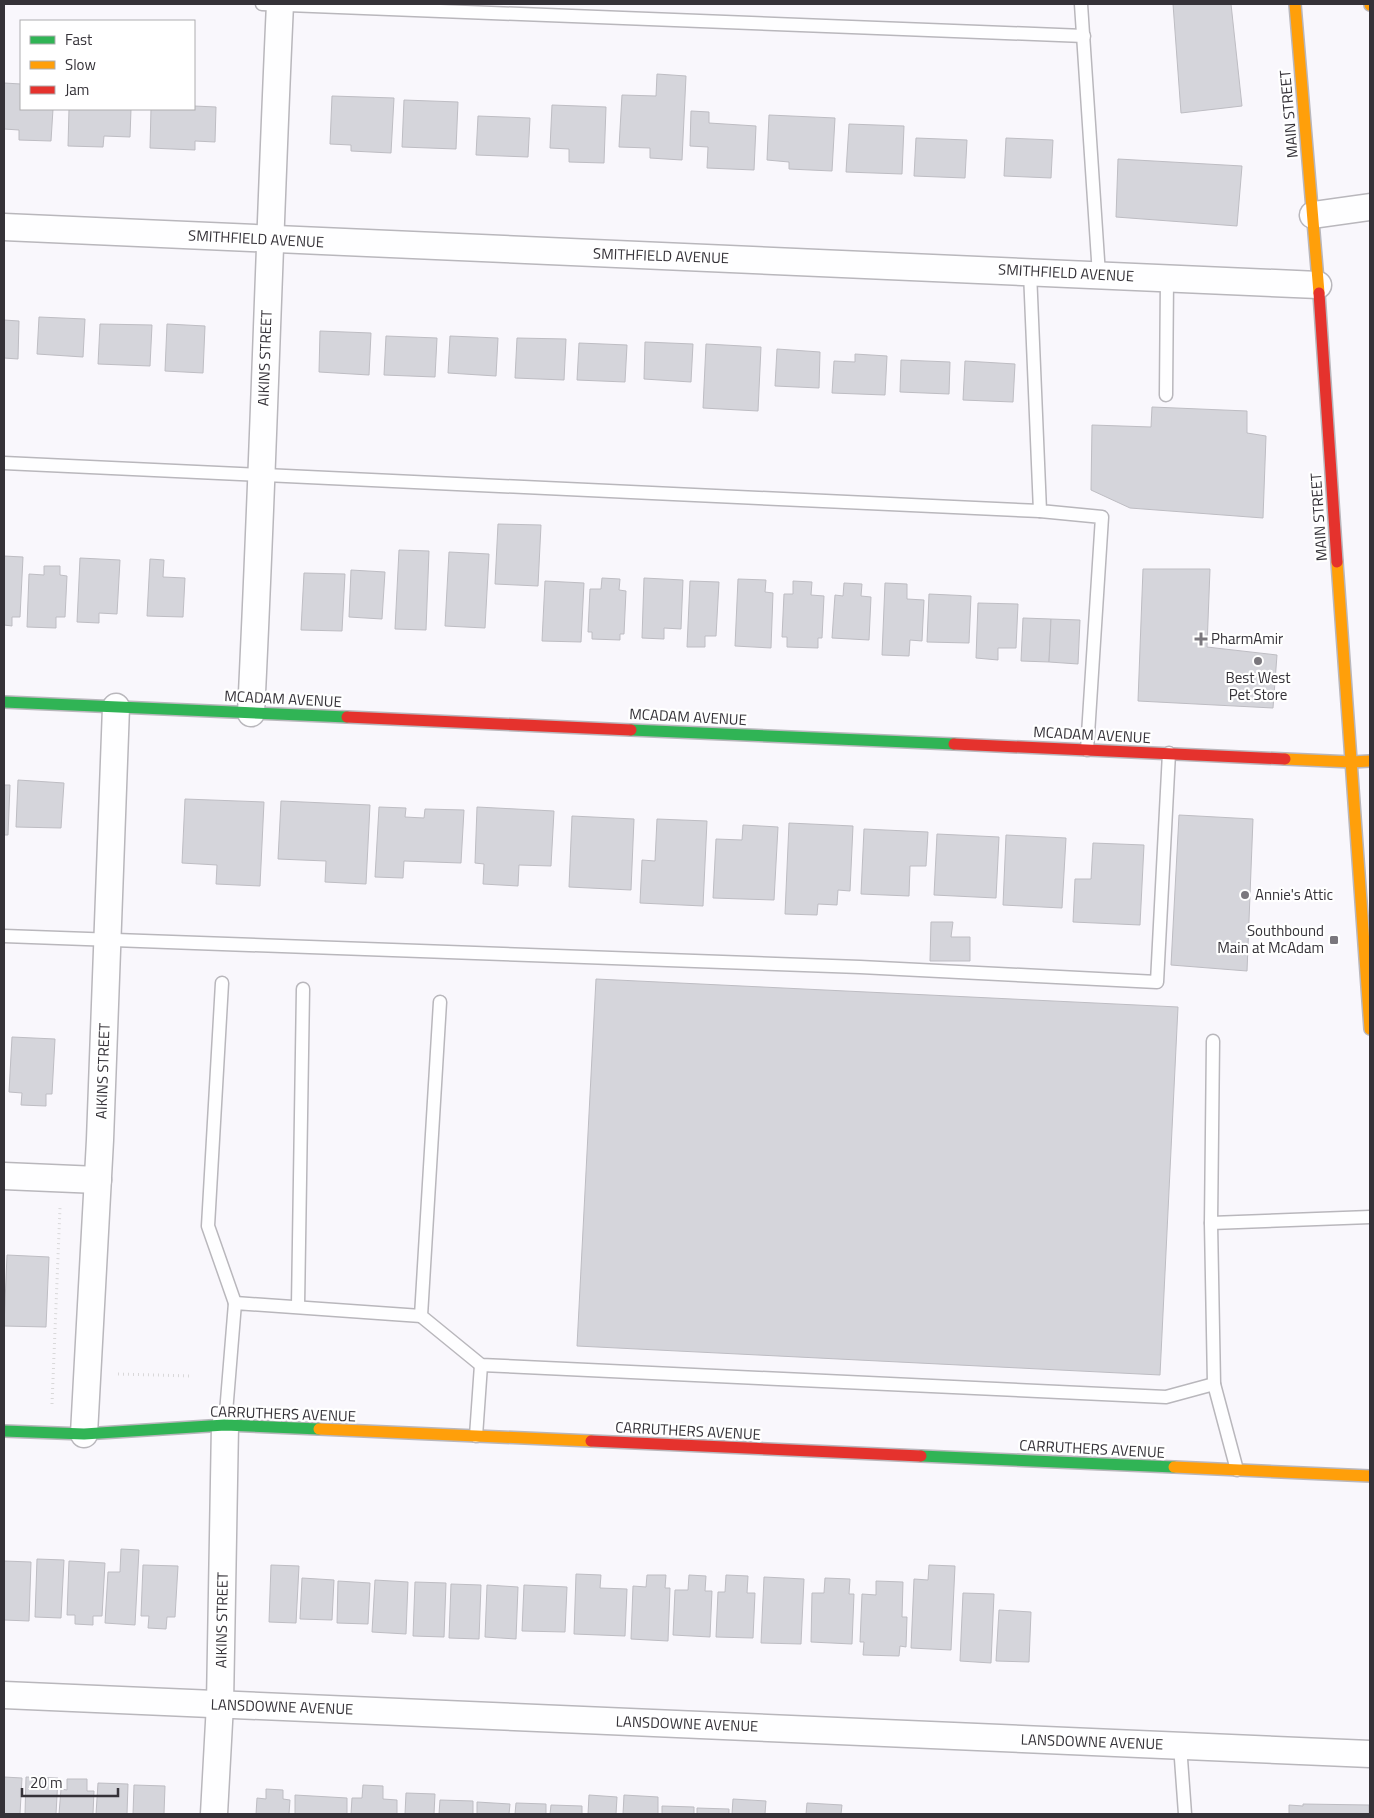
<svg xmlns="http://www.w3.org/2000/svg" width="1374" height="1818" viewBox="0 0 1374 1818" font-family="'Titillium Web',sans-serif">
  <rect width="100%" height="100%" fill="#f9f7fc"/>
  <g fill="#d5d5db" stroke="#bebdc3">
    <path d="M1173,4H1231L1242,106L1181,113Z"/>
    <path d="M657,74L686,76L682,160L650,158V148L619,147L622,95L656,96Z"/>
    <path d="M4,83L21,84V109H53L51,141L19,140V130L4,129Z"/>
    <path d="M332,96L394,98L391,153L351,151V145L330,144Z"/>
    <path d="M404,100L458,102L456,149L402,147Z"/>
    <path d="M552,105L606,107L604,163L569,162V149L550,148Z"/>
    <path d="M194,106L216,107L215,142L195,141V150L150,148L151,109H194Z"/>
    <path d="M69,109H131L130,137L104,136L103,147L68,146Z"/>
    <path d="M691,111L709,112V123L756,126L754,170L707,168L708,147L690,146Z"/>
    <path d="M769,115L835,118L832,171L789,169V162L767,160Z"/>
    <path d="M478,116L530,118L528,157L476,155Z"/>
    <path d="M849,124L904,126L902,174L846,172Z"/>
    <path d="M916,138L967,140L965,178L914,176Z"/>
    <path d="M1006,138L1053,140L1051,178L1004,176Z"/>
    <path d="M1118,159L1242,166L1237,226L1116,217Z"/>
    <path d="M39,317L85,319L83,357L37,354Z"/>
    <path d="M4,320L19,321L18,359L4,358Z"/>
    <path d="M100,324L152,325L150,366L98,364Z"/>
    <path d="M167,324L205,326L203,373L165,371Z"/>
    <path d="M320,331L371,333L369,375L319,372Z"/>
    <path d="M386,336L437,338L435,377L384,375Z"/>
    <path d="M450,336L498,338L496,376L448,373Z"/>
    <path d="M517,338L566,339L564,380L515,378Z"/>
    <path d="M645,342L693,344L691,382L644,379Z"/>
    <path d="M579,343L627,345L625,382L577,380Z"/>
    <path d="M706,344L761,347L758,411L703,408Z"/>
    <path d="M777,349L820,352L819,388L775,386Z"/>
    <path d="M855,354L887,356L885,395L832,393L834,361L855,362Z"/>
    <path d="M901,360L950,362L949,394L900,392Z"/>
    <path d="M965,361L1015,364L1013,402L963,400Z"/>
    <path d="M1152,407L1247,411V433L1266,436L1263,518L1130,508L1091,490L1092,425L1151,427Z"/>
    <path d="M498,524L541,525L538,586L495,584Z"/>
    <path d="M399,550L429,551L426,630L395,629Z"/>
    <path d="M449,552L489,554L485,628L445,626Z"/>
    <path d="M4,556L23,557L20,617H12V626L4,625Z"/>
    <path d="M80,558L120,560L117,614L99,613V623L77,622Z"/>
    <path d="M150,559L164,560L163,577L185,578L183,617L147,616Z"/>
    <path d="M44,566H60V575L67,576L65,617H56V628L27,627L29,574L44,575Z"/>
    <path d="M1143,569H1210L1207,647L1277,655L1273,708L1138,701Z"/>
    <path d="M351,570L385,572L382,619L349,617Z"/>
    <path d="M304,573L345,574L342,631L301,630Z"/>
    <path d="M602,578L620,579L619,590L626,591L624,634H620V640L592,639V632H588L590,589H601Z"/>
    <path d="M644,578L683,580L681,629L664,628V639L642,638Z"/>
    <path d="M738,579L766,580L765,592L773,593L771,648L735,646Z"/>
    <path d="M545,581L584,583L581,642L542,641Z"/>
    <path d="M690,581L719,582L716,636H705V647H687Z"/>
    <path d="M793,581L812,582L811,595L824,596L822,638H818V648L787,647V637H782L784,594H793Z"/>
    <path d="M844,583L862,584L861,596L871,597L869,640L832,638L835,595L843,596Z"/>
    <path d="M885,583L907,584V599L924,600L922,641L910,640L909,656L882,655Z"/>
    <path d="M929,594L971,596L969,643L927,642Z"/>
    <path d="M978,603L1018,604L1016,648H998V660L976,658Z"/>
    <path d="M1023,618L1051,619L1049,662L1021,661Z"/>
    <path d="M1051,619L1080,620L1078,664L1049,662Z"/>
    <path d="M18,780L64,783L61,828L16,827Z"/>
    <path d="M4,785H10L8,835H4Z"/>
    <path d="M185,799L264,802L260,886L216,884L217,865L182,863Z"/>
    <path d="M281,801L370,805L366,884L325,882L326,861L278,859Z"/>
    <path d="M379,807L406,808L405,817L424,818L425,809L464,810L461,863L404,861L403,878L375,877Z"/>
    <path d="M477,807L554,811L551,866L519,865L518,886L483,884L484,864L475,863Z"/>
    <path d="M1179,815L1253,819L1247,971L1171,965Z"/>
    <path d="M572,816L634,819L631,890L569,887Z"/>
    <path d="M657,819L707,821L703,906L640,903L642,860L655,861Z"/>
    <path d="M789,823L853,826L850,891L838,890L837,905L818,904L817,915L785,914Z"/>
    <path d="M743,825L778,827L774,900L713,898L716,839L742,840Z"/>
    <path d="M864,829L928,832L926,866H910L909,896L861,894Z"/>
    <path d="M937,834L999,837L996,898L934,895Z"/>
    <path d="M1006,835L1066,838L1062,908L1003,905Z"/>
    <path d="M1093,843L1144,845L1140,925L1073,922L1075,879H1091Z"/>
    <path d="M931,922H953L951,937H970V961H930Z"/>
    <path d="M596,979L1178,1007L1160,1375L577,1346Z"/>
    <path d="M12,1037L55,1039L52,1094H46V1106L21,1105L22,1093L9,1092Z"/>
    <path d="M7,1255L49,1257L46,1327L4,1326Z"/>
    <path d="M121,1549L139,1550L135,1625L105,1623L108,1572H120Z"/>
    <path d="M37,1559L64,1560L61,1618L35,1617Z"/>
    <path d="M4,1561L31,1562L29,1621L4,1620Z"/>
    <path d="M69,1561L105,1563L102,1616H93V1625L75,1624V1615H67Z"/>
    <path d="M143,1565L178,1566L175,1617H167L166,1629L148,1628L149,1616H141Z"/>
    <path d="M271,1565L299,1566L296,1623L269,1622Z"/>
    <path d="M929,1565L955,1566L951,1650L911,1648L914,1579L928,1580Z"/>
    <path d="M576,1574L601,1575L600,1588L627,1589L625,1636L574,1634Z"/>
    <path d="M647,1575H666L665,1588H670L668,1641L631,1639L633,1586L646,1587Z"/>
    <path d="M689,1575L706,1576L705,1591H712L710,1637L673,1635L675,1590H688Z"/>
    <path d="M726,1575L748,1576L747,1593H755L753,1638L716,1637L718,1592H725Z"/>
    <path d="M764,1577L804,1579L801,1644L761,1643Z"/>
    <path d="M302,1578L334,1580L332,1620L300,1619Z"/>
    <path d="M825,1578L850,1579L849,1594H854L852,1644L811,1642L812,1593H824Z"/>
    <path d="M375,1580L408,1582L406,1634L372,1632Z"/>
    <path d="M338,1581L370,1583L368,1624L337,1623Z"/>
    <path d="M876,1581L903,1582L902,1617H907L906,1647L900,1646L899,1656L863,1655L864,1642H860L862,1594L876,1595Z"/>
    <path d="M415,1582L446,1583L444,1637L413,1636Z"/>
    <path d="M451,1584L481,1585L479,1639L449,1638Z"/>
    <path d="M487,1585L518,1587L516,1639L485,1637Z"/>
    <path d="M524,1585L567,1587L565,1632L522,1631Z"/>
    <path d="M963,1593L994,1594L991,1663L960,1661Z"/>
    <path d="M999,1610L1031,1612L1029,1662L996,1661Z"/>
    <path d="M4,1777L22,1778L20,1814H4Z"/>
    <path d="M26,1777L58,1778L56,1814H25Z"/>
    <path d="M67,1779H87V1791H94L93,1814H59L61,1789L67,1790Z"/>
    <path d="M98,1783L128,1784L127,1814H96Z"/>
    <path d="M134,1785L165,1786L164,1814H133Z"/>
    <path d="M363,1785L383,1786V1799L397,1800V1814H351L352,1798H362Z"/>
    <path d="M266,1789L283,1790V1799L290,1800L289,1814H256L257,1798L266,1799Z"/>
    <path d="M406,1793L435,1794L434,1814H405Z"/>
    <path d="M295,1795L347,1798V1814H295Z"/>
    <path d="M589,1795L617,1797L616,1814H588Z"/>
    <path d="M624,1795L658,1797V1814H623Z"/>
    <path d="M733,1799L766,1801L765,1814H732Z"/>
    <path d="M440,1800L473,1801V1814H439Z"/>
    <path d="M477,1802L510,1804L509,1814H477Z"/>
    <path d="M516,1803L546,1804V1814H515Z"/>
    <path d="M807,1803L842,1805L841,1814H806Z"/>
    <path d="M1303,1804L1369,1805V1814H1289V1805L1303,1806Z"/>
    <path d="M551,1805L582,1806V1814H550Z"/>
    <path d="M662,1806L694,1807V1814H662Z"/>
    <path d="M697,1808L729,1809V1814H697Z"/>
  </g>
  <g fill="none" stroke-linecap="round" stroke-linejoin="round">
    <g stroke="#b9b7bc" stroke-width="15">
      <g id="lane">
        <path d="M262,4L1084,36"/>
        <path d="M1081,4L1099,275"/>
        <path d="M1030,272L1040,511L1102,517L1087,750"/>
        <path d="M1166,395L1167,278"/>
        <path d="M4,463L1040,511"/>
        <path d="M4,936L860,967L1157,982L1169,753"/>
        <path d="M222,983L208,1226L235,1303"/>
        <path d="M440,1002L421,1316L481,1365L1166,1397L1214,1384"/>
        <path d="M1213,1041L1211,1223L1370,1217"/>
        <path d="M1211,1223L1214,1384L1237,1470"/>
        <path d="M298,1306L303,989"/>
        <path d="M225,1425L235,1303L421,1316"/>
        <path d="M476,1436L481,1365"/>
        <path d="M1180,1745L1185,1814"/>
      </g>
    </g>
    <g stroke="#b9b7bc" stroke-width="29">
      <g id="street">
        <path d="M1313,215L1370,207"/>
        <path d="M4,227L1318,285"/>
        <path d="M251,713C263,476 269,240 280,4"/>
        <path d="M4,1176L98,1180"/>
        <path d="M84,1434L100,1140L116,707"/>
        <path d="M4,1695L1370,1754"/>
        <path d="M214,1814L220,1704L225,1425"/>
      </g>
    </g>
    <g stroke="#b9b7bc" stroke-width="14">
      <g id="fast">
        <path d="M4,702L347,717"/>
        <path d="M631,730L954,744"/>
        <path d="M4,1431L84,1434L225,1425L319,1429"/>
        <path d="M921,1456L1174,1467"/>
      </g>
    </g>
    <g stroke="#b9b7bc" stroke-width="14">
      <g id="slow">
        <path d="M1295,4L1319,293"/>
        <path d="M1370,4V5"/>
        <path d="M1337,562L1370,1029"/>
        <path d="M1285,759L1352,762L1370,761"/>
        <path d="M319,1429L591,1441"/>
        <path d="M1174,1467L1370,1476"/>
      </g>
    </g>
    <g stroke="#b9b7bc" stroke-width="14">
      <g id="jam">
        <path d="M1319,293L1337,562"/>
        <path d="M347,717L631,730"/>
        <path d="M954,744L1285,759"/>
        <path d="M591,1441L921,1456"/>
      </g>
    </g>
    <g stroke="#d9d8d9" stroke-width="3" stroke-dasharray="1 4" stroke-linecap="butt">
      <path d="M118,1374L192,1376"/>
      <path d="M52,1404L60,1208"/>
    </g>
    <use href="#lane" stroke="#fefeff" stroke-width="12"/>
    <use href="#street" stroke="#fefeff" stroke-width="26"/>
    <use href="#fast" stroke="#30b455" stroke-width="11"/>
    <use href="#slow" stroke="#ff9f0a" stroke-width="11"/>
    <use href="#jam" stroke="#e5322d" stroke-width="11"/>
  </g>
  <g fill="#7a777d" stroke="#fff" stroke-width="2">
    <path d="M1198.5 631.5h5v5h5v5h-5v5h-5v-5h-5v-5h5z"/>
    <circle cx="1258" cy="661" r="5"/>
    <circle cx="1245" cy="895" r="5"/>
    <rect x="1329" y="935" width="10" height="10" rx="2.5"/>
  </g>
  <g text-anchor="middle" stroke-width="4.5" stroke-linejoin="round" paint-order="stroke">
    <g font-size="15" fill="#353238" stroke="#fff">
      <text transform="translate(1289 114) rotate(-95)" y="5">MAIN STREET</text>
      <text transform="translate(256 239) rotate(3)" y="5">SMITHFIELD AVENUE</text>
      <text transform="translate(661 256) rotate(2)" y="5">SMITHFIELD AVENUE</text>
      <text transform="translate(1066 273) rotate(3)" y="5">SMITHFIELD AVENUE</text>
      <text transform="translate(265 358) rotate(-88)" y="5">AIKINS STREET</text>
      <text transform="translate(1319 517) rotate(-94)" y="5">MAIN STREET</text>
      <text transform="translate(283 699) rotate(3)" y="5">MCADAM AVENUE</text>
      <text transform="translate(688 717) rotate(3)" y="5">MCADAM AVENUE</text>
      <text transform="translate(1092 735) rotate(3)" y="5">MCADAM AVENUE</text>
      <text transform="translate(103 1071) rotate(-88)" y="5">AIKINS STREET</text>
      <text transform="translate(283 1414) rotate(2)" y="5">CARRUTHERS AVENUE</text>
      <text transform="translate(688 1431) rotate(3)" y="5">CARRUTHERS AVENUE</text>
      <text transform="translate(1092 1449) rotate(3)" y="5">CARRUTHERS AVENUE</text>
      <text transform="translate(222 1620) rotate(-89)" y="5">AIKINS STREET</text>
      <text transform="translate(282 1707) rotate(2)" y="5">LANSDOWNE AVENUE</text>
      <text transform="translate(687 1724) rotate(2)" y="5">LANSDOWNE AVENUE</text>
      <text transform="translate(1092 1742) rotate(2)" y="5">LANSDOWNE AVENUE</text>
    </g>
    <g font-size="15" fill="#353238" stroke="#fff" text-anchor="start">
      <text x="1211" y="644">PharmAmir</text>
      <text x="1258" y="683" text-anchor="middle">Best West<tspan x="1258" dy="17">Pet Store</tspan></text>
      <text x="1255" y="900">Annie's Attic</text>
      <text x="1324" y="936" text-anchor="end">Southbound<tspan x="1324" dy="17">Main at McAdam</tspan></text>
    </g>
  </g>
  <rect width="1374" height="1818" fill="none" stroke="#353238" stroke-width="10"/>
  <rect x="20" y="20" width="175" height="90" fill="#ffffff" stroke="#aeadaf"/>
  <rect x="30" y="36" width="25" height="8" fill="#30b455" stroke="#aeadaf"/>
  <text x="65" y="45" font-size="15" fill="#353238">Fast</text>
  <rect x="30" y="61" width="25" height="8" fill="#ff9f0a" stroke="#aeadaf"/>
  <text x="65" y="70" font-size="15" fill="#353238">Slow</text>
  <rect x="30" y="86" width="25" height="8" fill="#e5322d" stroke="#aeadaf"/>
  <text x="65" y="95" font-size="15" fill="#353238">Jam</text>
  <path d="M22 1788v8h96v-8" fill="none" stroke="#353238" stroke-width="2.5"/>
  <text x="30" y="1788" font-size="15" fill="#353238" stroke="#ffffff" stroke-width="4" paint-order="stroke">20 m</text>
</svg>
